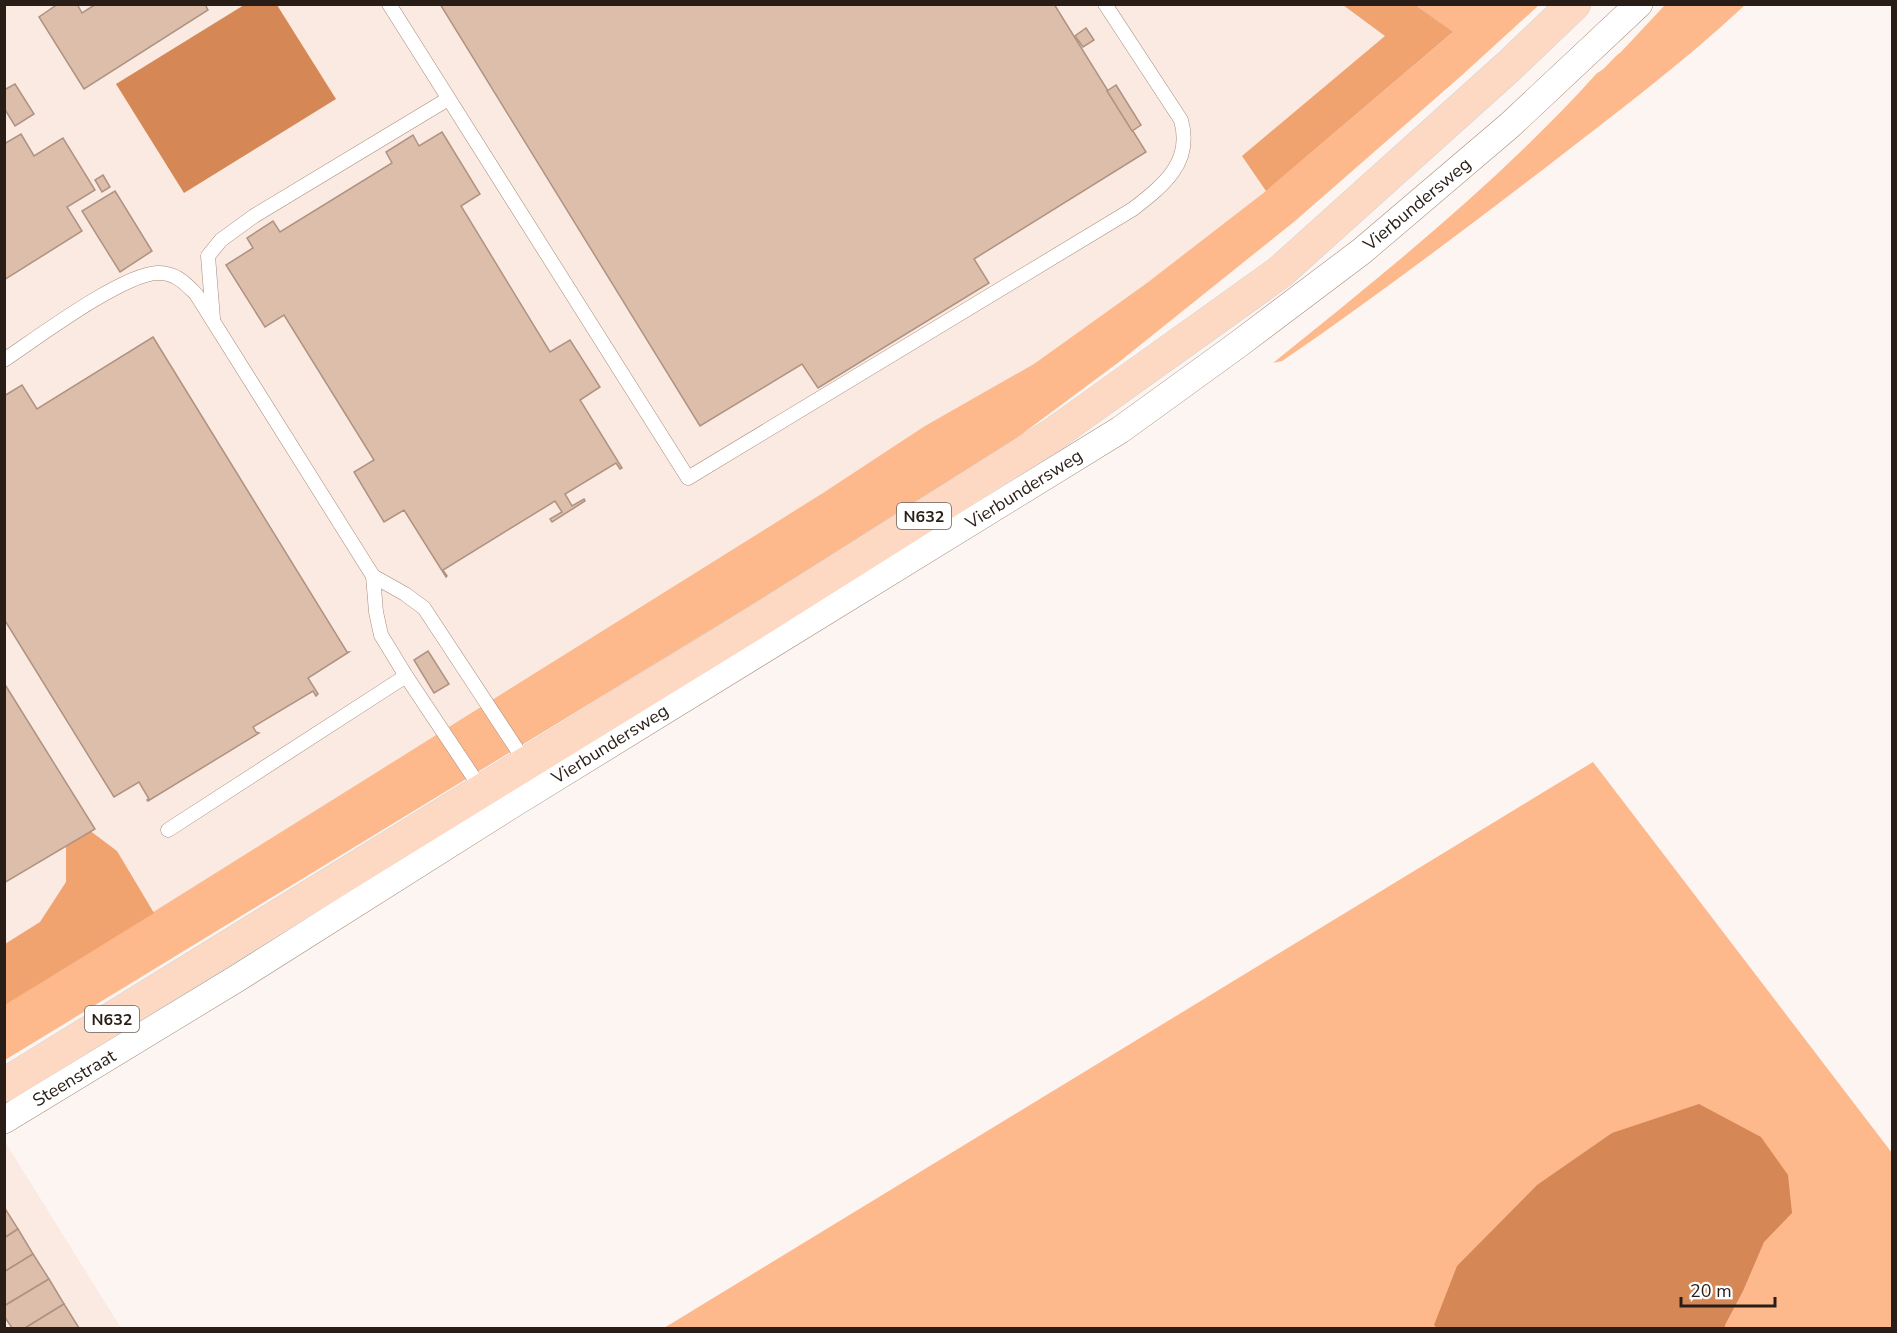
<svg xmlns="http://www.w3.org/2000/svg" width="1897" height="1333" viewBox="0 0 1897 1333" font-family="'Nunito Sans',sans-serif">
  <rect width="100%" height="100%" fill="#fcf5f2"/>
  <g fill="#faeae1">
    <path d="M5,5H1453L1269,196L1045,370L5,1012Z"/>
    <path d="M5,1142L121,1328H5Z"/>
  </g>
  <g fill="#fdb88c">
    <path d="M1415,5H1539L1461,76L1295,221L1119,362L999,451L737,614L5,1060L4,1005L8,1003L823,493L925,426L1034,364L1147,283L1266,191L1452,33Z"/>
    <path d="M1665,5H1745C1682,64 1613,115 1545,168C1458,234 1372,300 1282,361L1273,363C1386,272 1500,181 1597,73C1606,69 1612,58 1621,52Z"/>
    <path d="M1593,762L1892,1153V1328H664Z"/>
  </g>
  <g fill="#f0a26f">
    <path d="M1343,5H1415L1453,32L1266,191L1242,156L1385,36Z"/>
    <path d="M89,830L117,851L154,913L5,1005V944L40,922L66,882V841Z"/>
  </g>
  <g fill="#d58856">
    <path d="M244,5H277L336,99L184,193L116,84Z"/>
    <path d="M1699,1104L1761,1137L1788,1175L1792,1213L1764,1242L1743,1291L1725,1325V1328H1437L1434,1325L1457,1266L1537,1185L1612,1133Z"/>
  </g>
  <g fill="#dcbeab" stroke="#af9281" stroke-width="1.5">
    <path d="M58,4H77L82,13L96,4H205L208,10L84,89L39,17Z"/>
    <path d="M440,4H1054L1146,152L974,259L989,283L818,388L802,364L700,426Z"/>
    <path d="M1086,28L1094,40L1083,47L1075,36Z"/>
    <path d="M15,84L34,114L15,126L4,108V90Z"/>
    <path d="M1116,85L1141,125L1132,131L1107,91Z"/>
    <path d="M442,132L480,194L461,206L550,352L570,340L600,387L580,400L622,468L620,469L616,463L565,494L572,506L584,499L585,501L552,522L550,519L562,512L555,501L443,570L447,576L446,577L404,510L384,522L354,472L374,460L284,315L265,327L226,265L253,248L247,238L273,221L280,232L392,163L386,152L413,135L419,146Z"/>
    <path d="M21,134L34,156L63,138L95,190L67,207L82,231L4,280V144Z"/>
    <path d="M103,175L110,187L102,192L95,180Z"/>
    <path d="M115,191L152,251L120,272L82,211Z"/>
    <path d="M153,337L347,652H349L308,678L318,694L316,696L313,691L253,727L256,732L259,733L148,801L147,800L149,799L139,782L114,797L4,619V396L22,385L37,409Z"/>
    <path d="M428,651L449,684L434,693L414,660Z"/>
    <path d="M4,683L95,829L4,883Z"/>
    <path d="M4,1207L18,1229L4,1238Z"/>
    <path d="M18,1229L33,1254L4,1272V1238Z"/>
    <path d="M33,1254L49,1279L4,1306V1272Z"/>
    <path d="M49,1279L64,1304L25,1328H12L4,1316V1306Z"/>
    <path d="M64,1304L79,1328H25Z"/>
  </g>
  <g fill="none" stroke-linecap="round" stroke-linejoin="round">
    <g stroke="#a78b7a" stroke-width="15">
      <g id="service">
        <path d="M389,4L688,478L1133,209C1164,185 1193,162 1181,120L1105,4"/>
        <path d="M213,319L208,256L221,240L254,216L448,99"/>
        <path d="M4,360C37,338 121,275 157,273C175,272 185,283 196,294L373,576L405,594L424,608L526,763"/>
        <path d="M373,576L376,612L381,635L406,676L482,790"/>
        <path d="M168,830L406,676"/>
      </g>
    </g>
    <g stroke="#a78b7a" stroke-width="28">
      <path id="minor" d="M4,1120L236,979L516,802L1120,430L1236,346L1362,251L1510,125L1639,4"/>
    </g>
    <g stroke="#d4d2d1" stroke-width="34">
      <path id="primary" d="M4,1085L764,617L1051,436L1280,272L1508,67L1574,4"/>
    </g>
    <use href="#service" stroke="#fff" stroke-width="14"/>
    <use href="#minor" stroke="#fff" stroke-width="27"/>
    <use href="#primary" stroke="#fdd9c3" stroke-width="33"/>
  </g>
  <g text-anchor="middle" stroke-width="6" stroke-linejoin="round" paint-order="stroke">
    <g fill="#fff" stroke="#69625d" stroke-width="1.5">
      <rect x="897" y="503" width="54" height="26" rx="4.5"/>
      <rect x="85" y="1006" width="54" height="26" rx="4.5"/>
    </g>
    <g font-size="16" font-weight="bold" fill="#291e17">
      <text x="924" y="522">N632</text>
      <text x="112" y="1025">N632</text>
    </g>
    <g font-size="18" fill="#291e17" stroke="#fff">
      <text transform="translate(1417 204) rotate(-40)" y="6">Vierbundersweg</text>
      <text transform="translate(1024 489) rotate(-32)" y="6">Vierbundersweg</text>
      <text transform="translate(610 744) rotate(-32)" y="6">Vierbundersweg</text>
      <text transform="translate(74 1078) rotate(-31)" y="6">Steenstraat</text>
    </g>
  </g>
  <rect width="1897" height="1333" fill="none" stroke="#291e17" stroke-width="12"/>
  <path d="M1681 1297v9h94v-9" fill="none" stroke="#291e17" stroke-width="3"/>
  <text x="1690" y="1297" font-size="18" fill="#291e17" stroke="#ffffff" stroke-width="4.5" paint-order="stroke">20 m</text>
</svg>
